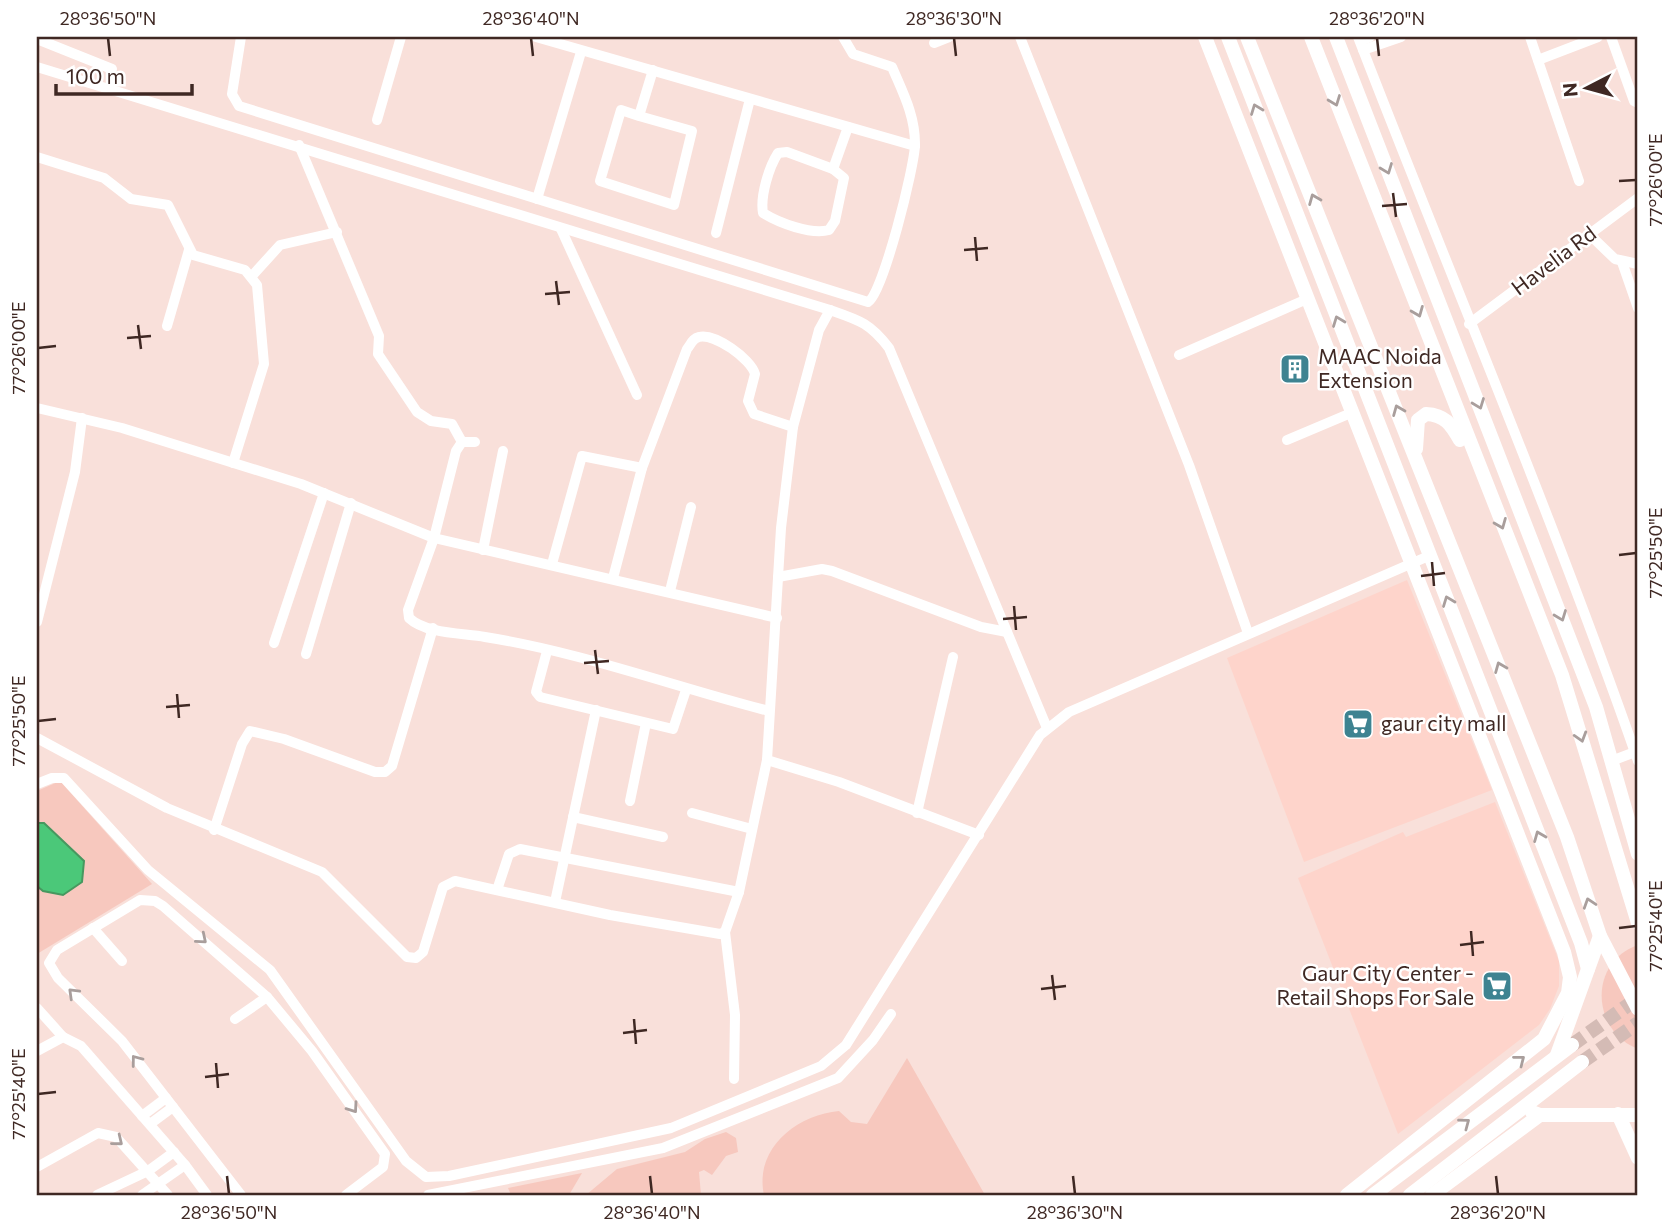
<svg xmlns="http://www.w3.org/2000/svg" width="1675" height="1232" viewBox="0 0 1675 1232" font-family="Commissioner,sans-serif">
  <rect width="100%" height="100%" fill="#f9e0da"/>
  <g fill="#fed4cb">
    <path d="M1407,580L1492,790L1304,862L1227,658Z"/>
    <path d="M1495,802L1559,961V986L1550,1009L1539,1025L1398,1134L1298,878L1403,832L1406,837Z"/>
  </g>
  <g fill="#f7c8be">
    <path d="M60,781L152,884L37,954V791Z"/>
    <path d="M1638,945V1049C1591,1031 1588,962 1638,945Z"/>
    <path d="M907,1058L985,1195H764C754,1149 796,1115 839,1111L851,1122L867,1124Z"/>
    <path d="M726,1132L736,1138L738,1152L726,1156L712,1175L704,1170L699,1172L701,1195H586L617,1169L685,1152L705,1139Z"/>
    <path d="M582,1173L569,1195H511L508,1188Z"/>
  </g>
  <path fill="#4bc879" stroke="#47985f" stroke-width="2" d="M37,823H44L84,861L82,882L63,895L43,891L37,886Z"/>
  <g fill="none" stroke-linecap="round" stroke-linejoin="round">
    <g stroke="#d4bbb5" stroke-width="14" stroke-dasharray="14 7" stroke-linecap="butt">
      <path d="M1572,1045L1638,998"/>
      <path d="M1582,1062L1638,1023"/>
    </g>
    <g stroke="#fff" stroke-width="10">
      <path d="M241,37L232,94L239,106L868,302C883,294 915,165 915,144C915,115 903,93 892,67L853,54L843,37"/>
      <path d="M536,37L915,146"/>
      <path d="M1020,37L1189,465L1248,633"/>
      <path d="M1358,37C1451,278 1553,517 1638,761"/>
      <path d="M1530,37L1579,181"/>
      <path d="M1611,37L1634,101L1638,103"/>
      <path d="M37,39L112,69"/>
      <path d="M1360,41L1370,37"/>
      <path d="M934,43L949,37"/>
      <path d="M1363,50L1401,37"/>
      <path d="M1538,60L1598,37"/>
      <path d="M37,67L830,310C859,320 870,323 889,348L1047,728"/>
      <path d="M639,116L692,131L674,205L600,181L621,110L639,116L653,70"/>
      <path d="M377,120L401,37"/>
      <path d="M299,145L379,336L378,354L417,412L431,421L452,424L462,442"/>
      <path d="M787,152L833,169L844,178L835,221L829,230C811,235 779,223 763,213C760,196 769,167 778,153Z"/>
      <path d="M37,157L104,178L131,199L168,205L193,255L245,270L257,285L264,364L233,463"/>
      <path d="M833,169L848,127"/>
      <path d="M537,199L581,52"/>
      <path d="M561,229L637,395"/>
      <path d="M716,233L750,99"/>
      <path d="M1589,234L1615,259L1638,264"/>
      <path d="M1622,262L1638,308"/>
      <path d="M252,276L280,245L337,232"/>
      <path d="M1469,324L1638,198"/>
      <path d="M167,326L189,250"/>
      <path d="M1179,355L1307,299"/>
      <path d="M37,408L122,428L301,484L434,538L777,618"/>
      <path d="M1287,440L1351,413"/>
      <path d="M475,442H462L456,451L434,538L408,610L409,618C426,634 462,633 485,637C581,652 675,687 769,711"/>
      <path d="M483,550L503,451"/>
      <path d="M552,564L582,456L642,468"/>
      <path d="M778,577L822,569L832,571L981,627L1007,632"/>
      <path d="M613,578L642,468L687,349C691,344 693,338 699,337C715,333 751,359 755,374L748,401L754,414L793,427"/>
      <path d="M670,591L691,507"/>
      <path d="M37,622L75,472L82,418"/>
      <path d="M274,643L324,493"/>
      <path d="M547,651L536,692L540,697L673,729L686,690"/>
      <path d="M306,654L351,503"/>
      <path d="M37,738L167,808L322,872L407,957L416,958L423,952L443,887L455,881L610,915L720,934L725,932L739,892L767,760L781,528L793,427L819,330L830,310"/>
      <path d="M767,760L839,782L979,835"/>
      <path d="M1614,760L1635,752"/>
      <path d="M37,784L52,778H64L148,870L270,970L406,1161L426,1177L449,1176L671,1128L821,1066L846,1045L1040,735L1069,712L1431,555"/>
      <path d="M630,801L646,723"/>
      <path d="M692,813L752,829"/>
      <path d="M917,813L953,657"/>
      <path d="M573,817L663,837"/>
      <path d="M214,830L242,744L250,731L284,739L375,772H385L392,766L433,628"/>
      <path d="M497,890L509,854L520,849L739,892"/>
      <path d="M555,902L596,710"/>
      <path d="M93,928L122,961"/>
      <path d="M725,932L735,1015L734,1079"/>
      <path d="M37,1008L63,1037"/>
      <path d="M235,1019L267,997"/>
      <path d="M37,1051L63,1037L81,1046L185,1165L207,1195"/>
      <path d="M142,1116L166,1098"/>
      <path d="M150,1124L173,1107"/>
      <path d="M37,1167L98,1133L116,1137L168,1195"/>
      <path d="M97,1195L148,1171L174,1152"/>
      <path d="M142,1195L185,1165"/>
      <path d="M241,1195L122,1041L58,978L49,963L57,950L140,900L155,901L163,906L267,997L312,1051L385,1154L383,1167L346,1195"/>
      <path d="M428,1195L663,1148L838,1078L873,1040L891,1014"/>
    </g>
    <g stroke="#fff" stroke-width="14">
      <path d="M1205,37L1564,952L1570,977L1568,993L1544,1039L1347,1195"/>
      <path d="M1228,37L1581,943L1588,969"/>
      <path d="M1247,37L1567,837L1600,936L1638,1009"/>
      <path d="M1311,37L1562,675L1638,923"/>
      <path d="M1336,37L1596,707L1638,854"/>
      <path d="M1416,449L1418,420L1426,414C1445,415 1451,424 1460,440"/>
      <path d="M1557,1055L1600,936"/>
      <path d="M1532,1112L1540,1115H1638"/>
      <path d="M1618,1114L1638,1158"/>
      <path d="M1373,1195L1572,1045"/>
      <path d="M1410,1195L1582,1062"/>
      <path d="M1432,1195L1540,1115"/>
    </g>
  </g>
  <defs><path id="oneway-chevron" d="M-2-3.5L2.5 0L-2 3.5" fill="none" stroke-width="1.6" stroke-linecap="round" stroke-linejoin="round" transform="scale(1.75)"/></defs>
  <g stroke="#a99e9c">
    <use href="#oneway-chevron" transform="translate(1335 101) rotate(69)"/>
    <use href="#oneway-chevron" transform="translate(1256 109) rotate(-111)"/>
    <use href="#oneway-chevron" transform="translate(1387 169) rotate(69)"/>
    <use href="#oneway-chevron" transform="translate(1314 199) rotate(-112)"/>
    <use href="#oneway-chevron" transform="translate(1418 312) rotate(68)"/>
    <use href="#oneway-chevron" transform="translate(1338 321) rotate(-111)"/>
    <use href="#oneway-chevron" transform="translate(1479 404) rotate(69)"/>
    <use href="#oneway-chevron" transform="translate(1398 410) rotate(-112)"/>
    <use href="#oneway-chevron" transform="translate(1501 524) rotate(68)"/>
    <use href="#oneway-chevron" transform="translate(1448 601) rotate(-111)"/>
    <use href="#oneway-chevron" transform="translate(1561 616) rotate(69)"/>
    <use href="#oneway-chevron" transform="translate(1500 667) rotate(-112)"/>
    <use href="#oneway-chevron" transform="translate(1581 737) rotate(73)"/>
    <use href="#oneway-chevron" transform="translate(1539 836) rotate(-112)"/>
    <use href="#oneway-chevron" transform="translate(1589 903) rotate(-108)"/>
    <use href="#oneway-chevron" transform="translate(202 939) rotate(40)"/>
    <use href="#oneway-chevron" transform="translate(73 993) rotate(-136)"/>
    <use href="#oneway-chevron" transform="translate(136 1060) rotate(-127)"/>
    <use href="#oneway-chevron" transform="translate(1520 1060) rotate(-38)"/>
    <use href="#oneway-chevron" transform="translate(353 1108) rotate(55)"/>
    <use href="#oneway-chevron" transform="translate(1465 1123) rotate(-37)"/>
    <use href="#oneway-chevron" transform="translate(118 1141) rotate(39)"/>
  </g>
  <path fill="none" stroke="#3f2823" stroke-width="2.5" d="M108,38L110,56M531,38L533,56M954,38L956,56M1377,38L1379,56M1619,181L1636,180M1393,193L1396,217M1382,206L1407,204M975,237L977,261M964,250L988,248M556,281L559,305M545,294L570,292M138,325L141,349M127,338L151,336M38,348L56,346M1619,555L1636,553M1432,562L1434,586M1421,576L1445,573M1014,606L1016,630M1003,619L1027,617M595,650L598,674M584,663L609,661M177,694L179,718M166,707L190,705M38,721L56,719M1619,928L1636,926M1471,931L1473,956M1460,945L1484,942M1052,975L1055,1000M1041,989L1066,986M634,1019L636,1044M623,1033L647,1030M216,1063L218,1088M205,1077L229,1074M38,1094L56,1092M227,1176L229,1194M650,1176L652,1194M1073,1176L1075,1194M1496,1176L1498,1194"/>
  <defs>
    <g id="building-square" transform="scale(1.575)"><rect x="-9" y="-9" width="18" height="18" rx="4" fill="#3e8391" stroke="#fff"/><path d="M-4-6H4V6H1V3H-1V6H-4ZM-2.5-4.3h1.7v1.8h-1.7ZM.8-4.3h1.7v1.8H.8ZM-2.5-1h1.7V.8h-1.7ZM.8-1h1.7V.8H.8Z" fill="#fff"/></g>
    <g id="supermarket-square" transform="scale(1.575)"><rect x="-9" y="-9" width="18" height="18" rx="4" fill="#3e8391" stroke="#fff"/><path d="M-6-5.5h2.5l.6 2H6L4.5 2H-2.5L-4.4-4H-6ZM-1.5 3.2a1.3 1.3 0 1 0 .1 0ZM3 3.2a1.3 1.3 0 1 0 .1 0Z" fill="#fff"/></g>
  </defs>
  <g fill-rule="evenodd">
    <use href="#building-square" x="1295" y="369"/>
    <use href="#supermarket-square" x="1358" y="724"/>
    <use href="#supermarket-square" x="1497" y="986"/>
  </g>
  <g text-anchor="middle" stroke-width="5" stroke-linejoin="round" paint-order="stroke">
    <g font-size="21" fill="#3f2823" stroke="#fff">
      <text transform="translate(1554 261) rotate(-37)" y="7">Havelia Rd</text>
    </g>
    <g font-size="21" fill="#3f2823" stroke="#fff" text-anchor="start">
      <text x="1318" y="364">MAAC Noida<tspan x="1318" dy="24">Extension</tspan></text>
      <text x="1381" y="731">gaur city mall</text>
      <text x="1474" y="981" text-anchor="end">Gaur City Center -<tspan x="1474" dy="24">Retail Shops For Sale</tspan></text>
    </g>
  </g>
  <rect width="1675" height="1232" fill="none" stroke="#ffffff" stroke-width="77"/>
  <g transform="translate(1587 88) rotate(264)" stroke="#ffffff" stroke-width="5" paint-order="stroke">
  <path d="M0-5L12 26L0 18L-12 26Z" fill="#3f2823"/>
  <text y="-10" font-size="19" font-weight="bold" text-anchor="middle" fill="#3f2823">N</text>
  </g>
  <path d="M56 84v10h136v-10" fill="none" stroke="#3f2823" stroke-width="3.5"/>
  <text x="66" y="84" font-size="21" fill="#3f2823" stroke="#ffffff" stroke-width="5" paint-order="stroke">100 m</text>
  <rect x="38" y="38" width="1598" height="1156" fill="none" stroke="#3f2823" stroke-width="2.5"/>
  <g font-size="18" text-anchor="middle" fill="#3f2823">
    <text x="108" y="25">28°36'50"N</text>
    <text x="531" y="25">28°36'40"N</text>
    <text x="954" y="25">28°36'30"N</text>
    <text x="1377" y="25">28°36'20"N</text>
    <text transform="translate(1656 180) rotate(-90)" y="6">77°26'00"E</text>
    <text transform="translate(19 348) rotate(-90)" y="6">77°26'00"E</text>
    <text transform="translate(1656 553) rotate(-90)" y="6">77°25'50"E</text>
    <text transform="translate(19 721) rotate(-90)" y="6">77°25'50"E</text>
    <text transform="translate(1656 926) rotate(-90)" y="6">77°25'40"E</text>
    <text transform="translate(19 1094) rotate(-90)" y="6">77°25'40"E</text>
    <text x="229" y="1219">28°36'50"N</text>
    <text x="652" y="1219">28°36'40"N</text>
    <text x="1075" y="1219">28°36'30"N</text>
    <text x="1498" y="1219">28°36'20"N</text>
  </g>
</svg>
